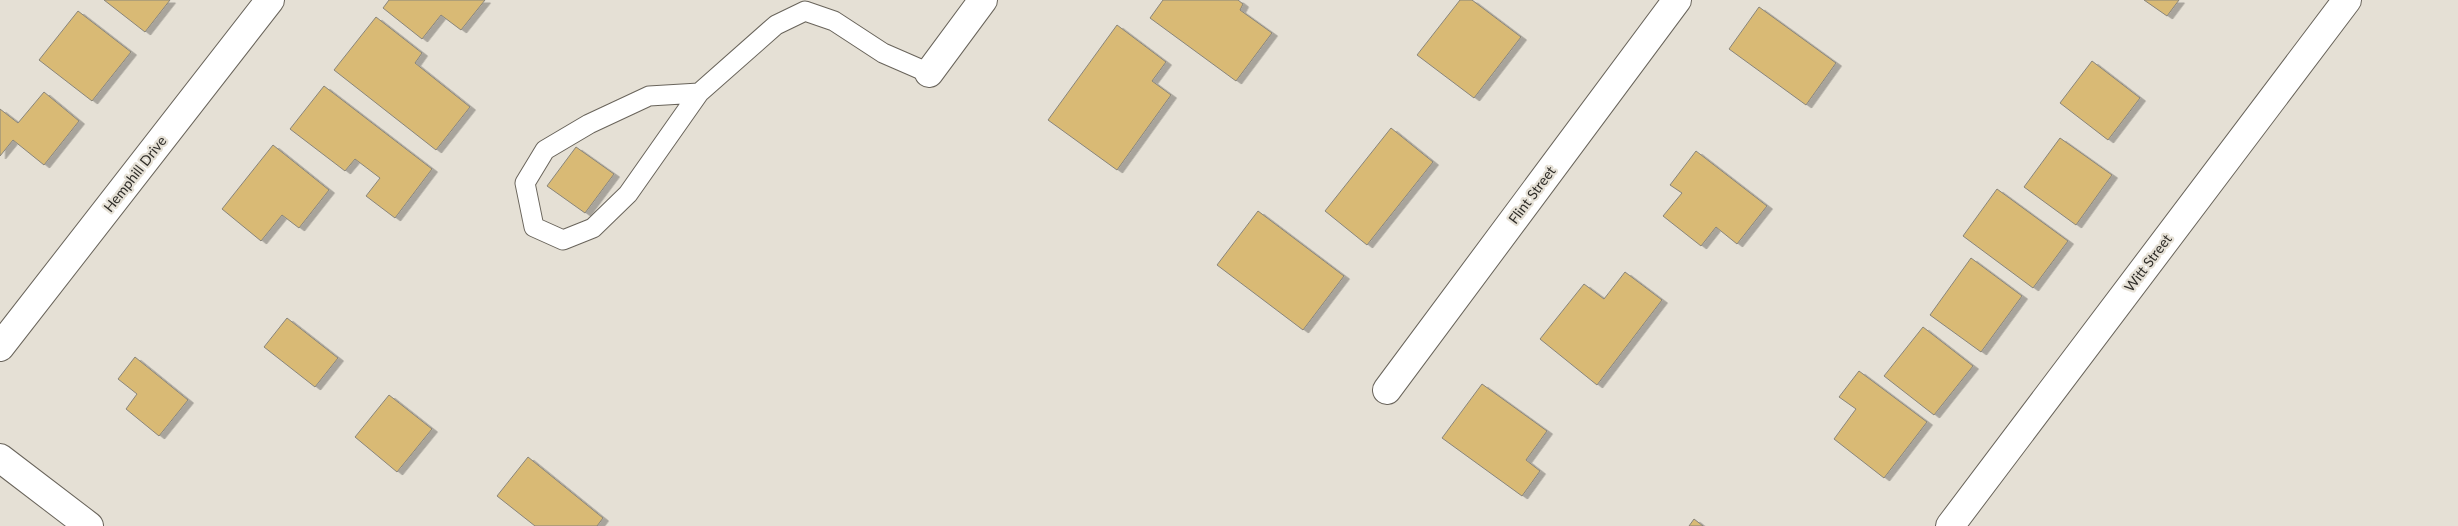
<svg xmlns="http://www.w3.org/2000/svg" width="2458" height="526" viewBox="0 0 2458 526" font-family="Lato,sans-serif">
  <defs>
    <filter id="shadow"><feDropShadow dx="5.5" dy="3" stdDeviation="0" flood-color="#0004"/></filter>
  </defs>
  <rect width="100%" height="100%" fill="#e5e0d5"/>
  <g fill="#d9ba74" stroke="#89857b" filter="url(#shadow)">
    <path d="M104,0H170L145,32Z"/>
    <path d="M389,0H485L461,30L441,15L422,39L383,8Z"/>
    <path d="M1163,0H1238L1243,4L1240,10L1272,33L1236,81L1150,18Z"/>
    <path d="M1460,0H1472L1521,37L1474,98L1417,55Z"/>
    <path d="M2144,0H2179L2167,16Z"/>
    <path d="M1759,7L1836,63L1806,105L1729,49Z"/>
    <path d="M78,11L131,52L92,101L39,60Z"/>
    <path d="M376,17L422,53L415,63L470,107L436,150L334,70Z"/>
    <path d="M1117,25L1166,62L1152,81L1171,95L1117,170L1048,120Z"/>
    <path d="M2092,61L2140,98L2108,140L2060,103Z"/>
    <path d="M324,86L432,169L395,218L366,196L380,178L355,159L345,171L290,129Z"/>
    <path d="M44,92L79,121L44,165L13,140L0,156V109L18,123Z"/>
    <path d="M1391,128L1433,162L1367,245L1325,211Z"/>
    <path d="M2060,138L2112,175L2076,225L2024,187Z"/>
    <path d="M273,145L329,190L299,228L282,215L261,241L222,209Z"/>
    <path d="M576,147L614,174L585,213L547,186Z"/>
    <path d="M1696,151L1767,206L1737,244L1716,227L1701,246L1663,216L1682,193L1670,185Z"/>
    <path d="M1997,189L2068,241L2033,288L1963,236Z"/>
    <path d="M1258,211L1344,276L1303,330L1217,265Z"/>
    <path d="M1971,258L2022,296L1981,352L1930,315Z"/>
    <path d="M1625,272L1662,300L1597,385L1540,339L1584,284L1604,299Z"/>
    <path d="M287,318L338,358L315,387L264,347Z"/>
    <path d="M1923,327L1973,366L1934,415L1884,376Z"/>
    <path d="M135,357L188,400L159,436L126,409L137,394L118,379Z"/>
    <path d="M1859,371L1927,422L1884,478L1834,439L1856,409L1839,397Z"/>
    <path d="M1482,384L1547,431L1526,460L1540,471L1522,496L1442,438Z"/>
    <path d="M389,395L432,429L397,472L355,437Z"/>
    <path d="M528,457L603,518L597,526H535L497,496Z"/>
    <path d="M1694,519L1703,526H1689Z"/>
  </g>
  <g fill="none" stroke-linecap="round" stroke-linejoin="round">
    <g stroke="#69645b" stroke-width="21">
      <path id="lane" d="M699,93L649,96L589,124L545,150L525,183L534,227L563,240L593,228L628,194L699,93L776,25L805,11L834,21L883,53L929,73"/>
    </g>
    <g stroke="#69645b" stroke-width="30">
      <g id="street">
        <path d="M929,73L983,0"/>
        <path d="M1387,390L1677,0"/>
        <path d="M1950,526L2347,0"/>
      </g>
    </g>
    <g stroke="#69645b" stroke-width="30">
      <g id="secondary">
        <path d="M0,347L270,0"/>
        <path d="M0,458L89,526"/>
      </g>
    </g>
    <use href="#lane" stroke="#fff" stroke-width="19"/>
    <use href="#street" stroke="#fff" stroke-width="28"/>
    <use href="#secondary" stroke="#fff" stroke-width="28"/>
  </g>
  <g text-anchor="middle" stroke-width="4.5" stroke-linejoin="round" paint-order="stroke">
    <g font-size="14" fill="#2f2d29" stroke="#e5e0d5">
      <text transform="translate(135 174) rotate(-52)" y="5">Hemphill Drive</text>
      <text transform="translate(1532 195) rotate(-53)" y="5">Flint Street</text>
      <text transform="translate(2148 263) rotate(-53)" y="5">Witt Street</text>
    </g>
  </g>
</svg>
